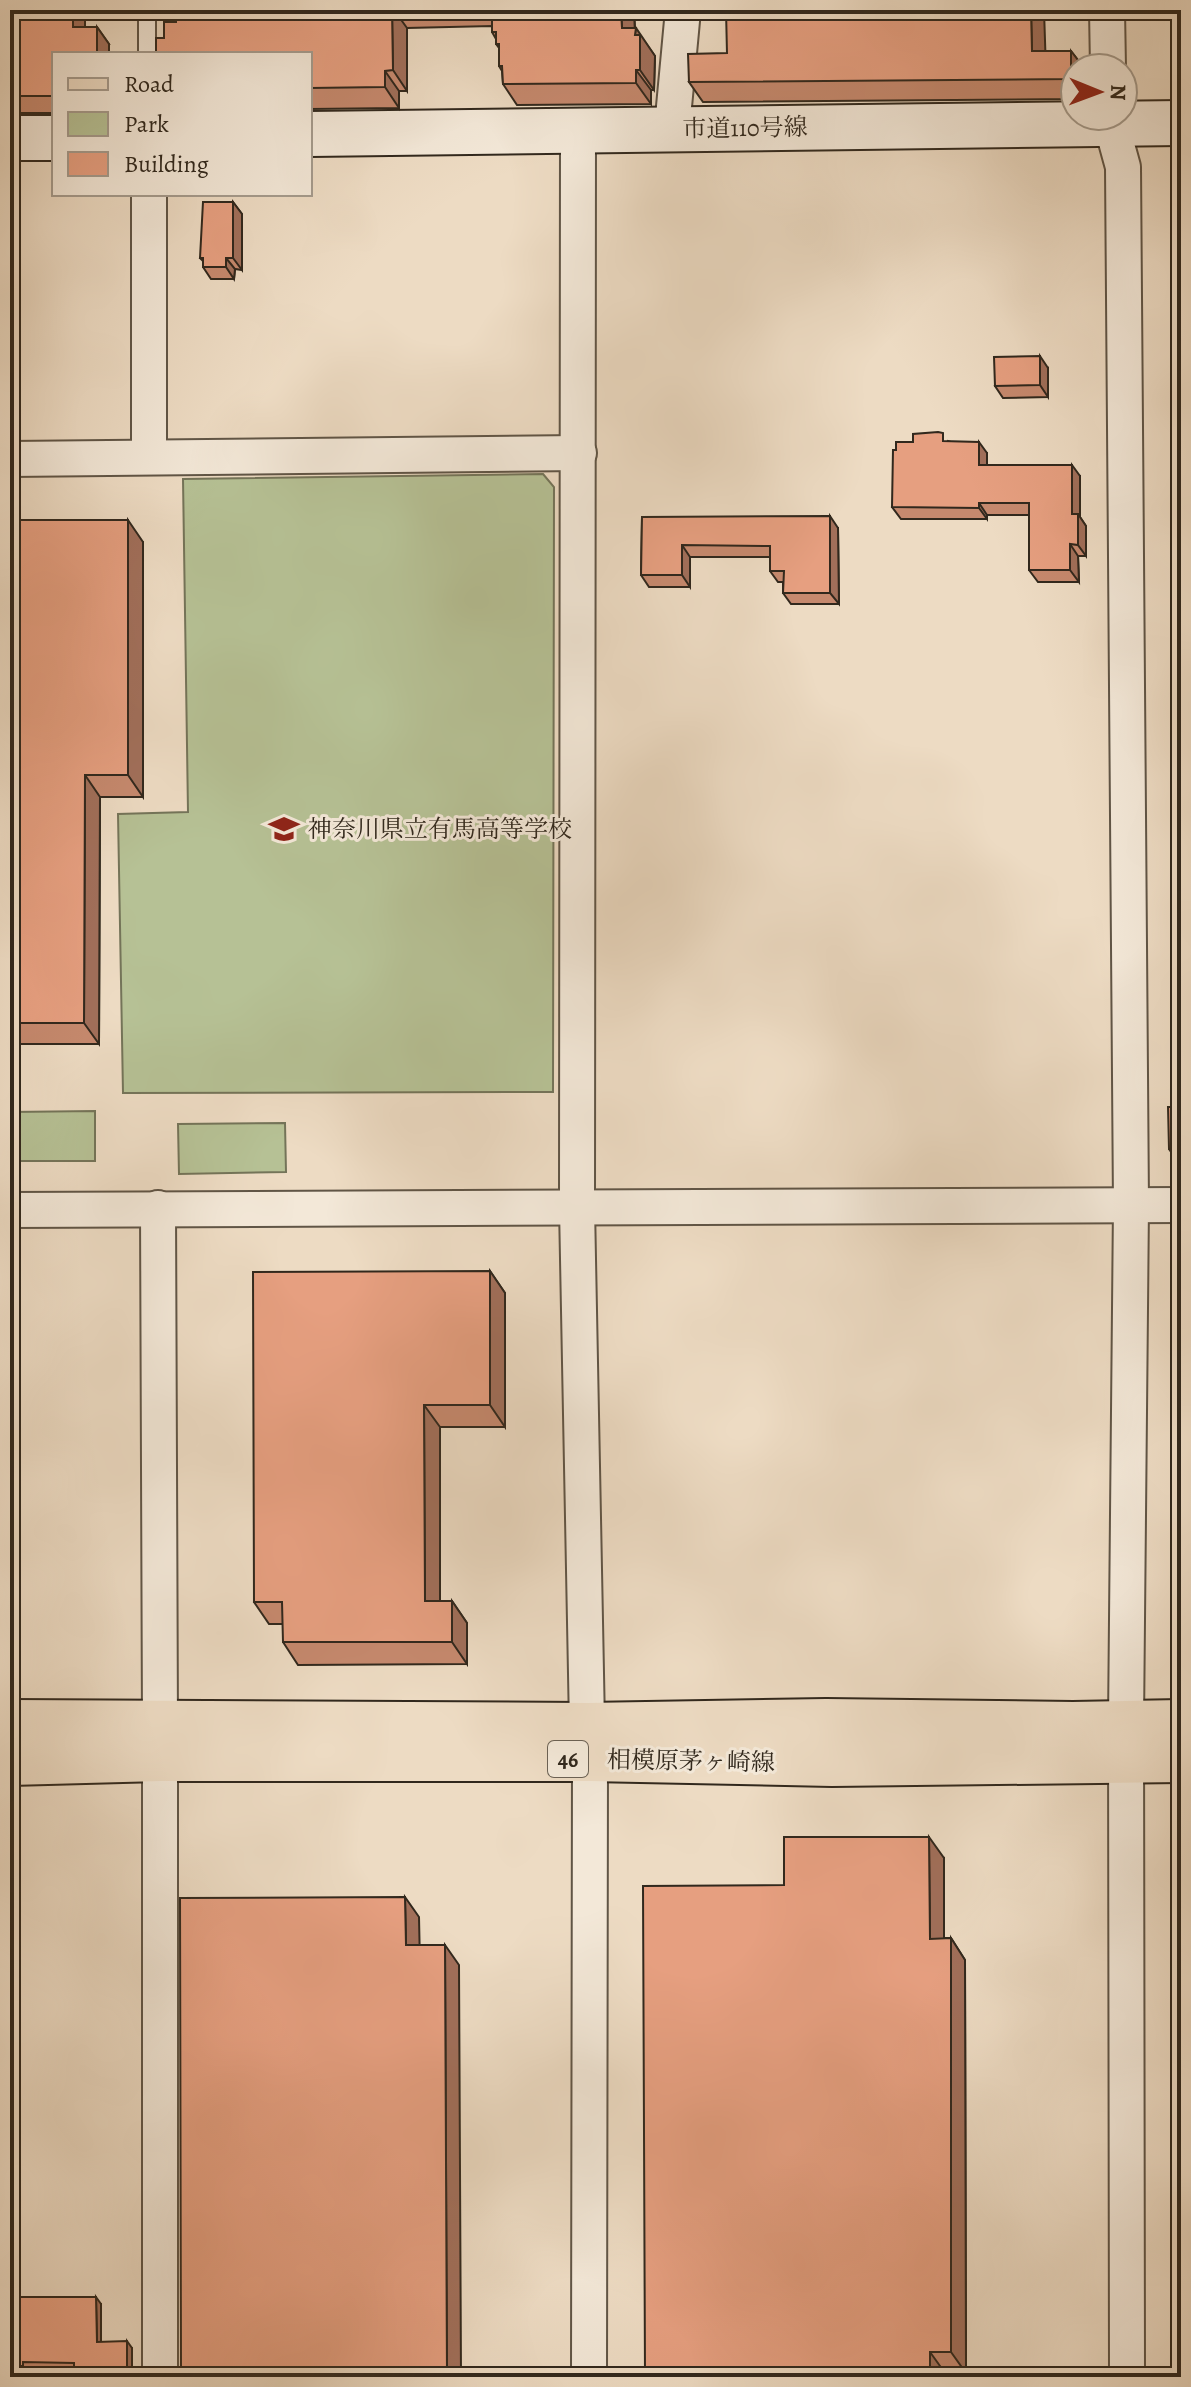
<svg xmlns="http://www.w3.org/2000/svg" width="1191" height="2387" viewBox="0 0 1191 2387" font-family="Alegreya,'Noto Serif JP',serif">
  <rect width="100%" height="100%" fill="#eddbc3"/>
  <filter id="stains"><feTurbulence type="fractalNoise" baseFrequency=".0025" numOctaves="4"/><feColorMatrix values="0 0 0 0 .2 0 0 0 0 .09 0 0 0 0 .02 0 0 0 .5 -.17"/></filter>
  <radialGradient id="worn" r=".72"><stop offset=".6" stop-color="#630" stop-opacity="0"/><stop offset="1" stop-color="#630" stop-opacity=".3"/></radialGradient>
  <g fill="#b6c195" stroke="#747459" stroke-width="2">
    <path d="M543,474L554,487L553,1092L123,1093L118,814L188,812L183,479Z"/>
    <path d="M95,1111V1161H10V1112Z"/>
    <path d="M285,1123L286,1172L179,1174L178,1124Z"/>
  </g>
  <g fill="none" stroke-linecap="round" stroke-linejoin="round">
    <g stroke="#605546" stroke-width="20">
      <path id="lane" d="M147,10V54"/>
    </g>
    <g stroke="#605546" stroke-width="38">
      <g id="street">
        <path d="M1107,10L1108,68"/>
        <path d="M1109,116L1123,167L1131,1205L1126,1723L1127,2377"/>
        <path d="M672,128L683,10"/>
        <path d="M578,130L577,1207L587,1725"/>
        <path d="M149,457V194"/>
        <path d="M10,459L579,453"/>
        <path d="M158,1208L160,1725"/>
        <path d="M10,1210L1181,1205"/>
        <path d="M160,1759V2377"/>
        <path d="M589,2377L590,1759"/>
      </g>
    </g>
    <g stroke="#31281d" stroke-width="48">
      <g id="secondary">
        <path d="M310,134L1181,123"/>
        <path d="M10,138H54"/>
      </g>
    </g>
    <g stroke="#31281d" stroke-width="48">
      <g id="primary">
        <path d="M10,1722L587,1725L826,1721L1073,1724L1181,1722"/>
        <path d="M10,1763L160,1759H590L832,1764L1181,1760"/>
      </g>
    </g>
    <use href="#lane" stroke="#f3e8d8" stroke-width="16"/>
    <use href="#street" stroke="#f3e8d8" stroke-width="34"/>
    <use href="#secondary" stroke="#f3e8d8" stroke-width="44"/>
    <use href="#primary" stroke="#eddbc3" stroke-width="44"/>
  </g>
  <g fill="#c6896e" stroke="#31281d" stroke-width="2">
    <path d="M10,10L85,27H97L109,44L54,54V113H10Z"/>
    <path d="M176,10H634L635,28L655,56L654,90H651V104L517,105L503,84L502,71L499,66V48L496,44V39L492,32V26L407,28V91H399V108L310,109V54L164,38L176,22Z"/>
    <path d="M1045,51H1071L1084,68H1075V99L703,102L689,82Z"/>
    <path d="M233,202L242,214V270L235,269L234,279H211L203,267V261L200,258Z"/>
    <path d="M1048,368V397L1003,398L995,386Z"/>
    <path d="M948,441L987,453V465L1080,476V517L1086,526V556H1078L1079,582H1038L1029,570V515H987V519H901L892,507Z"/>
    <path d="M642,517L838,528L839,604H791L783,593V582H778L770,571V557H690V587H649L641,575Z"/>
    <path d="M10,520L143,542V797H100L99,1044H14L10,1039Z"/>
    <path d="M1181,1107V1182L1176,1174V1159L1169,1149Z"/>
    <path d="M490,1271L505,1293V1427H440V1601H452L467,1623V1664L298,1665L283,1642V1624H269L254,1602Z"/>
    <path d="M944,1858V1938H951L965,1960L966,2373L645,2377L784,1885Z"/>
    <path d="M10,2297L101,2304V2342L132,2348V2374H79L76,2370L28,2369V2373H10Z"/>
  </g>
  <g fill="#a16f5a" stroke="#31281d" stroke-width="2">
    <path d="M73,10H85V44L73,27Z"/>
    <path d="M392,10H394L407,28V91L393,70Z"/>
    <path d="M621,10H634L635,34L636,28L655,56L654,90L640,70L622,28Z"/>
    <path d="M1031,10H1044L1046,71L1032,51Z"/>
    <path d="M97,27L109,44V54H97Z"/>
    <path d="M1071,51L1084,68H1075V85L1071,79Z"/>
    <path d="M636,70L651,90V104L636,83Z"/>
    <path d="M385,71L399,91V108L385,87Z"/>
    <path d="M233,202L242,214V270L233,258Z"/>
    <path d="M226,258L235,269L234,279L226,267Z"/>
    <path d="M1040,356L1048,368V397L1040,385Z"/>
    <path d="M979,442L987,453V477L979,465Z"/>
    <path d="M1072,465L1080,476V517L1086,526V556L1078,545L1072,514Z"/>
    <path d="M979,503L987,515V519L979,508Z"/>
    <path d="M830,516L838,528L839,604L830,593Z"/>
    <path d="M128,520L143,542V797L128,775Z"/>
    <path d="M1070,544L1078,556L1079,582L1070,570Z"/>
    <path d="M682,545L690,557V587L682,575Z"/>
    <path d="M85,775L100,797L99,1044L84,1023Z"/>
    <path d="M490,1271L505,1293V1427L490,1405Z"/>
    <path d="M424,1405L440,1427V1623L425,1601Z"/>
    <path d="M452,1601L467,1623V1664L452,1642Z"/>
    <path d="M929,1837L944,1858V1960L930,1939Z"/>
    <path d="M405,1897L419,1917L420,1965L406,1945Z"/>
    <path d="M951,1938L965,1960L966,2373L951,2352Z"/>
    <path d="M445,1945L459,1965L461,2377H447Z"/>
    <path d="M96,2297L101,2304V2349L97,2342Z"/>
    <path d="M127,2341L132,2348V2374L127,2367Z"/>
    <path d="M930,2352L945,2373V2377H930Z"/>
  </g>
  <g fill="#e69f80" stroke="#31281d" stroke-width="2">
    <path d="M10,10H73V27H97V54H54V96H10Z"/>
    <path d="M176,10H392L393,70L385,71V87L310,88V54H156V38H164V22H176Z"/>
    <path d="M492,10H621L622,28H636L635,35H640V70H636V83L503,84L502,66H499V44H496V32H492Z"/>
    <path d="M726,10H1031L1032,51H1071V79L689,82L688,54L727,53Z"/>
    <path d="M203,202H233V258H226V267H203V258H200Z"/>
    <path d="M1040,356V385L995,386L994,357Z"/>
    <path d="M938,432L943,433V441L979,442V465H1072V514H1078V545L1070,544V570H1029V503H979V508L892,507L893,450H896V442H913V434Z"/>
    <path d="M830,516V593H783L784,571H770V546L682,545V575H641L642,517Z"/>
    <path d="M10,520H128V775H85L84,1023H10Z"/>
    <path d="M1168,1107H1181V1177L1176,1174V1150L1169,1149Z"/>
    <path d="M490,1271V1405H424L425,1601H452V1642H283L282,1602H254L253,1272Z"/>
    <path d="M784,1837H929L930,1939L951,1938V2352H930V2377H645L643,1886L784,1885Z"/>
    <path d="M405,1897L406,1945H445L447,2377H181L180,1898Z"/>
    <path d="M10,2297H96L97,2342L127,2341V2367H74V2363L23,2362V2366H10Z"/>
  </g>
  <defs>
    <g id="school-bare" transform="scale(2.4)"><path d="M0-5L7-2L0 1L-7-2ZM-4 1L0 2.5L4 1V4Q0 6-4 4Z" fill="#8f2418" stroke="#f3e8d8" stroke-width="2.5" paint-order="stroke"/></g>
  </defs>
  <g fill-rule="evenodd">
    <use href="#school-bare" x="284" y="829"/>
  </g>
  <g text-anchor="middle" stroke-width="6" stroke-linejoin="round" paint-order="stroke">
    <rect fill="#f3e8d8" stroke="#6b6255" stroke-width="2" x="548" y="1741" width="40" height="36" rx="6"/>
    <g font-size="22" font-weight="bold" fill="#31281d">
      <text x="568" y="1767">46</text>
    </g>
    <g font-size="24" fill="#31281d" stroke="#f3e8d8">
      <text transform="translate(745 128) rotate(-1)" y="8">市道110号線</text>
      <text transform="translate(691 1761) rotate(1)" y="8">相模原茅ヶ崎線</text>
    </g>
    <g font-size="24" fill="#31281d" stroke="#f3e8d8" text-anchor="start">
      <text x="308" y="837">神奈川県立有馬高等学校</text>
    </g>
  </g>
  <rect width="1191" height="2387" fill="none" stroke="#eddbc3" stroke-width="40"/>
  <rect x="12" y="12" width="1167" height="2363" fill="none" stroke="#31281d" stroke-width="4"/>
  <rect x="20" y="20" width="1151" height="2347" fill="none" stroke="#31281d" stroke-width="2"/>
  <rect x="52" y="52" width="260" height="144" fill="#f3e8d8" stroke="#a59b8d" stroke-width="2"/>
  <rect x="68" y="78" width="40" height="12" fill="#eddbc3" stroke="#a59b8d" stroke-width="2"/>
  <text x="124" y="92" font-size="24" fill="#31281d">Road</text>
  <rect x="68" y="112" width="40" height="24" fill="#b6c195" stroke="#a59b8d" stroke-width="2"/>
  <text x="124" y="132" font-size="24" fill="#31281d">Park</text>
  <rect x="68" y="152" width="40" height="24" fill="#e69f80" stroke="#a59b8d" stroke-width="2"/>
  <text x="124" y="172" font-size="24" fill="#31281d">Building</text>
  <g transform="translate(1099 92) rotate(91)"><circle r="38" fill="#f3e8d8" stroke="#a59b8d" stroke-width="2"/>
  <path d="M0-6L14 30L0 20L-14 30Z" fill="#8f2418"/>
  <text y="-12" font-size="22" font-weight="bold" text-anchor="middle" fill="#31281d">N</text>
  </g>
  <rect width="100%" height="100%" filter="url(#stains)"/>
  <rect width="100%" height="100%" fill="url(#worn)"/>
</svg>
